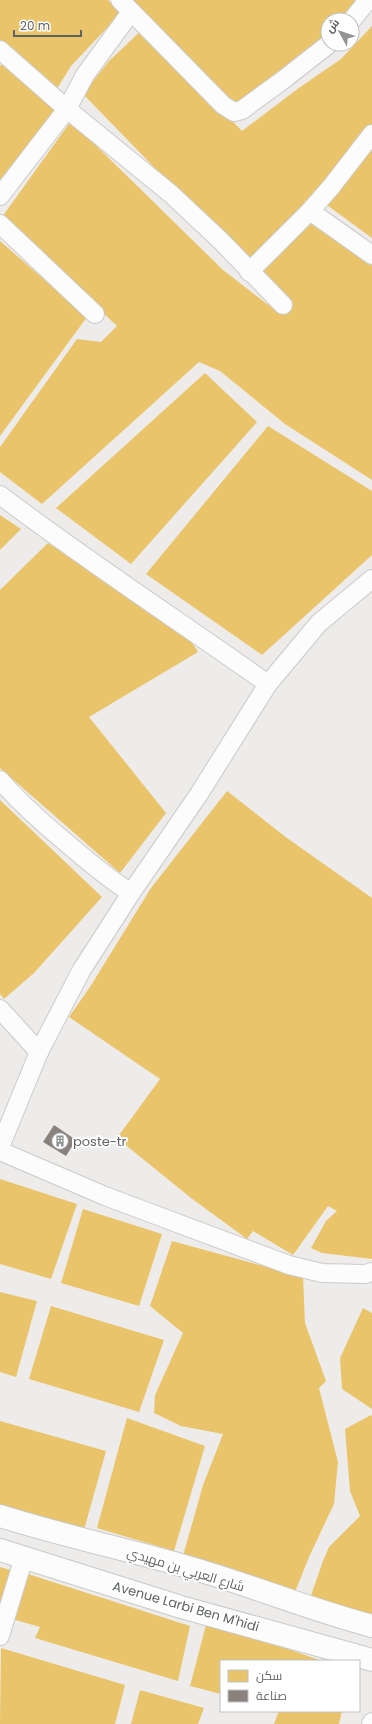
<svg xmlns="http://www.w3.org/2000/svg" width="372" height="1724" viewBox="0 0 372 1724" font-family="Poppins,Cairo,sans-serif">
  <rect width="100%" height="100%" fill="#eeecea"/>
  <g fill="#e9c46a">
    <path d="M0,0H108L121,13L71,66L55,92L0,43Z"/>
    <path d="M129,0H363L348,20H328V40L235,111Z"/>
    <path d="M372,26V127L357,148L249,265L83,94L109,61L143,29L242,131L296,90L341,59Z"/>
    <path d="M4,62L58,114L0,188V66Z"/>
    <path d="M71,121L223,270L280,314L293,302L262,272L310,219L372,259V480L285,424L220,371L199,362L42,504L0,472V447L77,339L101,342L117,326L2,217Z"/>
    <path d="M372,139V238L324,203Z"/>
    <path d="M0,241L87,317L0,436Z"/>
    <path d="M205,373L257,422L131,564L56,508Z"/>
    <path d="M268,426L372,491V555L262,655L146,574Z"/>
    <path d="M0,515L21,529L0,550Z"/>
    <path d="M48,543L183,629L198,652L89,717L166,813L120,873L0,768V590Z"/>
    <path d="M227,791L287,838L372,898V1259L322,1253L311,1248L326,1221L337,1211L328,1206L293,1255L253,1231L247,1239L191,1198L117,1138L160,1079L69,1017L90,987L151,888Z"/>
    <path d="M0,800L102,897L34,973L4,999L0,994Z"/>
    <path d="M0,1179L77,1204L51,1279L0,1264Z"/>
    <path d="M83,1209L162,1234L139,1306L61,1283Z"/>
    <path d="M172,1241L303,1277L305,1323L326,1381L319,1388L338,1462L334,1504L309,1557L295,1592L183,1556L203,1485L223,1434L181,1426L154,1413L155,1395L183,1333L150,1306Z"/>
    <path d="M0,1292L37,1301L16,1377L0,1372Z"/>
    <path d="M51,1306L164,1340L139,1412L29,1379Z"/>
    <path d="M363,1308L372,1313V1409L342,1389L340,1358Z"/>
    <path d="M371,1415L372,1416V1616L309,1601L323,1561L329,1547L360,1516L350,1491L345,1429Z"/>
    <path d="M127,1418L205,1446L174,1551L97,1528Z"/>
    <path d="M0,1421L106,1451L84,1530L0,1504Z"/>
    <path d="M0,1567L14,1571L0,1617Z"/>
    <path d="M28,1574L190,1626L178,1681L35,1638L40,1627L12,1619Z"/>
    <path d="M206,1625L291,1650L322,1661H221V1694L190,1686Z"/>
    <path d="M1,1648L125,1685L115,1724H0Z"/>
    <path d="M140,1690L204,1708L198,1724H131Z"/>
    <path d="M279,1711H342L339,1724H274Z"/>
  </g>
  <path fill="#8a817c" d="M54,1125L76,1140L66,1156L43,1142Z"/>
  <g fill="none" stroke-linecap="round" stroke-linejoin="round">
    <g stroke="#cacac9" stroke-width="20">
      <g id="minor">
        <path d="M120,0L223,105L234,112L242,110L283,80L329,44"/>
        <path d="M131,12L85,75L67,109L171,194L221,241L283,305"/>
        <path d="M352,20L368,0"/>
        <path d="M0,50L67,109L0,196"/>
        <path d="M310,211L372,255"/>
        <path d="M0,224L95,314"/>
        <path d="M249,272L310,211L331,187L372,134"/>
        <path d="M0,495C87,561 179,621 268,684"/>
        <path d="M0,780C21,804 39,820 63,840C85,859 106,877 131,893"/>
        <path d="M0,1009L39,1052L0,1147"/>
        <path d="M39,1052L81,971L131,893L199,794L268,684L319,623L372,579"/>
        <path d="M0,1151L105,1196L289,1265L322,1273L365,1274L372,1272"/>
        <path d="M0,1636L24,1557"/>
        <path d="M371,1724L372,1722"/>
      </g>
    </g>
    <g stroke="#c8c9c9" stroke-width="24">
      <g id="secondary">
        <path d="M0,1516C60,1535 121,1548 181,1565C246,1583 307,1609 372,1626"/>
        <path d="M0,1550L181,1607L372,1660"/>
      </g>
    </g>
    <use href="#minor" stroke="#fcfcfc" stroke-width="18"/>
    <use href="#secondary" stroke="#fcfcfc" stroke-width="22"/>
  </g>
  <defs>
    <g id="building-ring" transform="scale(0.9)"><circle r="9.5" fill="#fff" stroke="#919394" stroke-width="1.5"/><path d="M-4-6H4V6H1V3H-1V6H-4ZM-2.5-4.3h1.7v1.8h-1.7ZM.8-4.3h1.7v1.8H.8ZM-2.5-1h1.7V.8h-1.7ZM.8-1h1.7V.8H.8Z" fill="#919394"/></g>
  </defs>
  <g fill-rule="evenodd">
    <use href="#building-ring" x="60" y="1141"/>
  </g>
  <g text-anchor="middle" stroke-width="4" stroke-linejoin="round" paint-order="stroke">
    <g font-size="13" fill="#5f6366" stroke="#fff" text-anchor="start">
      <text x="73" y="1146">poste-tr</text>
    </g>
    <g font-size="13" fill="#5f6366" stroke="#fff">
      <text transform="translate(186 1569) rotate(17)" y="5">شارع العربي بن مهيدي</text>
      <text transform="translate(186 1606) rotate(16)" y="5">Avenue Larbi Ben M'hidi</text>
    </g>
  </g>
  <rect x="220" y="1660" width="140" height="52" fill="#ffffff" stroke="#bfc1c2"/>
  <rect x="228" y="1670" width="20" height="12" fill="#e9c46a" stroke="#bfc1c2"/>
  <text x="256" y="1680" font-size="12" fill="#5f6366">سكن</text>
  <rect x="228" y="1690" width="20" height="12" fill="#8a817c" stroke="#bfc1c2"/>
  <text x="256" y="1700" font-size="12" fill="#5f6366">صناعة</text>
  <g transform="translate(340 32) rotate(310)"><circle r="19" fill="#ffffff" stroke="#bfc1c2"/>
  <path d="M0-3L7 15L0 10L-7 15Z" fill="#919394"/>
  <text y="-6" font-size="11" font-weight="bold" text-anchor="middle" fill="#5f6366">ش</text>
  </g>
  <path d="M14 30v6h67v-6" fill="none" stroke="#5f6366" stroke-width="2"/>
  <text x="20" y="30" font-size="12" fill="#5f6366" stroke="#ffffff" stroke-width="3" paint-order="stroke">20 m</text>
</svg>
